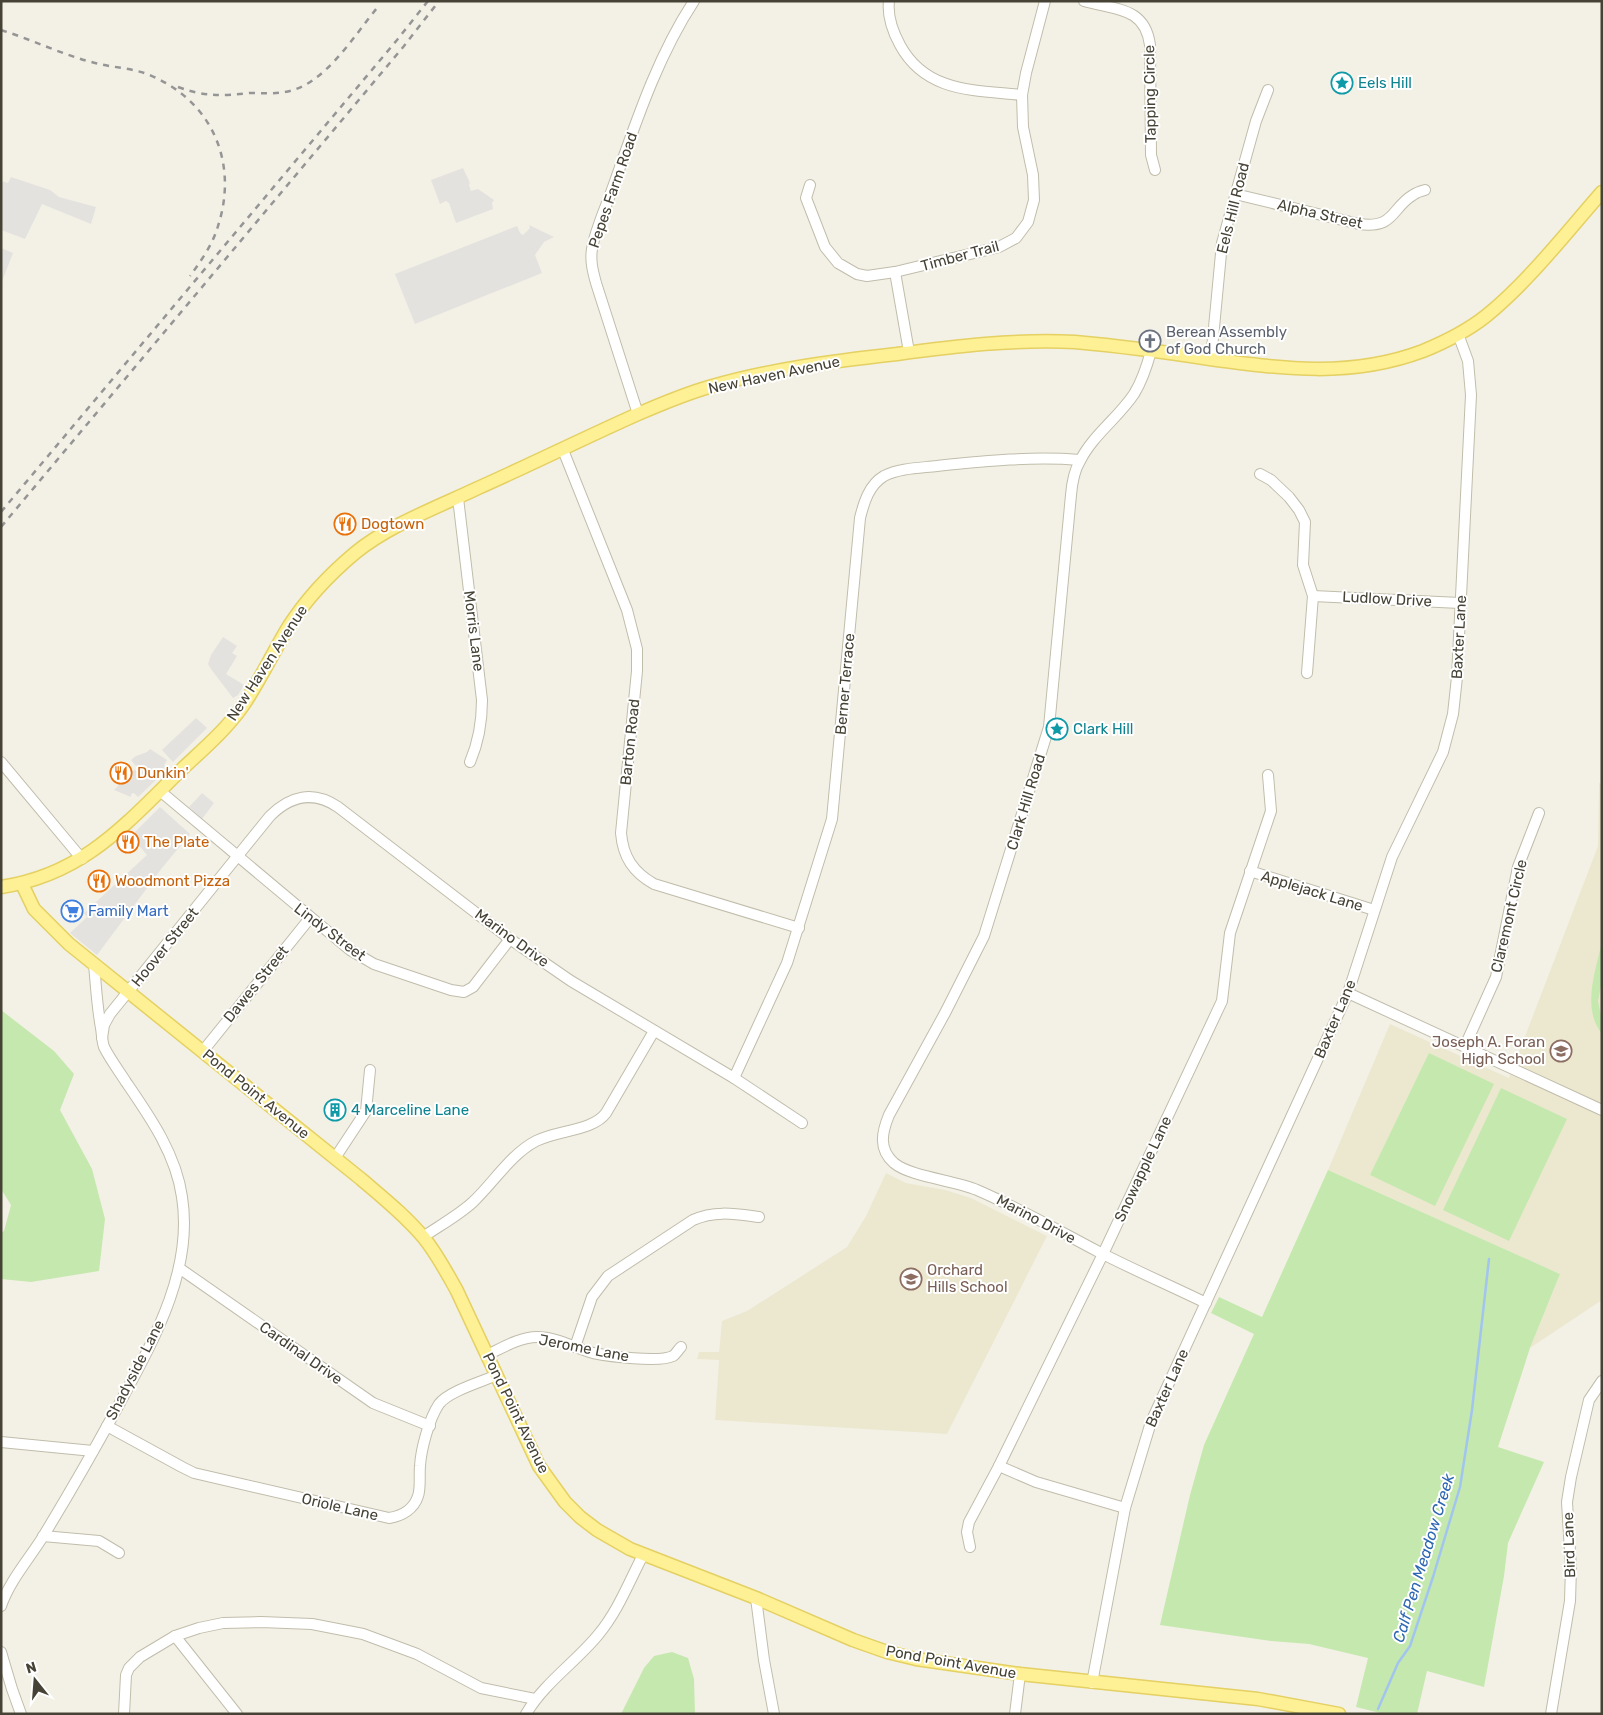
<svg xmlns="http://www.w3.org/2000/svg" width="1603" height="1715" viewBox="0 0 1603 1715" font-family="Rubik,sans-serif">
  <rect width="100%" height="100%" fill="#f3f1e6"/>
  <g fill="#ece8d0">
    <path d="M1599,783L1602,784V1300L1530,1348L1560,1274L1328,1170L1390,1024L1509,1078L1598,846Z"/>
    <path d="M886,1173L906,1183L945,1190L971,1198L1047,1236L947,1434L715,1420L719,1360L697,1359L699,1352H719L722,1321L747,1311L847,1247L866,1216Z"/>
  </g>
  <g fill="#c5e8ae">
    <path d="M1602,941V981L1598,1001L1602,1020V1034C1581,1007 1596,971 1602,941Z"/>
    <path d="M1,1010L54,1051L74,1074L60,1110L92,1169L105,1219L99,1271L31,1282L1,1279V1233L4,1231L11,1205L1,1189Z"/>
    <path d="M1429,1053L1494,1084L1435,1206L1370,1175Z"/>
    <path d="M1501,1088L1567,1119L1509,1241L1443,1210Z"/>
    <path d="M1328,1170L1560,1274L1530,1348L1498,1447L1544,1462L1508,1543L1504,1576L1484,1687L1427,1671L1417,1714H1384L1356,1707L1368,1658L1309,1644L1271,1641L1160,1625L1190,1495L1204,1445L1254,1334L1211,1313L1219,1297L1262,1317Z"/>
    <path d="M672,1652L688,1658L694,1679L695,1714H621L644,1668L654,1656Z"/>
  </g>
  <g fill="#e4e2de">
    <path d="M463,168L470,183L469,185L471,191L478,189L494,200L492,203L493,209L456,223L449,203L446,201L440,204L431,180Z"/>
    <path d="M11,177L50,190L59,197L96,207L91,224L42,204L25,239L1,230V181L8,183Z"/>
    <path d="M529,225L554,237L544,242L535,255L542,273L415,324L395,274L517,226L520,233L523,235L530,228Z"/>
    <path d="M1,248L13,253L1,284Z"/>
    <path d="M223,637L237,646L232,653L237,656L226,674L244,685L238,695L233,698L211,669L208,664L211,655Z"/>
    <path d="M196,718L207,728L173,762L162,750Z"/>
    <path d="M150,749L167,760L164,765L171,769L160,780L158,775L154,772L158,778L138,797L134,793L131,794V797L114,790L134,770L141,772L131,760L136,756L147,752Z"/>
    <path d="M202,793L214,803L202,819L189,807Z"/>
    <path d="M160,807L190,834L162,868L97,955L70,933L87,917L84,913L147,855L131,836Z"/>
  </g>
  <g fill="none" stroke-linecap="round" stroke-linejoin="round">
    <path stroke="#a2c5f0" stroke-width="2.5" d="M1378,1709L1398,1663L1410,1646L1433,1577L1460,1487L1472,1410L1489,1259"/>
    <g stroke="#c1bdab" stroke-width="12">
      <g id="minor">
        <path d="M889,1C887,17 893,32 900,45C926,93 975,90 1022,95"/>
        <path d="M1084,1C1116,10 1145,7 1150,45L1151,155L1155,170"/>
        <path d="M810,185L806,198L825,247L838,263L857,274L867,276L895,272L999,247L1016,238L1028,222L1034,200L1033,175L1023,127L1022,95L1026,73L1045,1"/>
        <path d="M1235,194L1359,224C1395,229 1391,208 1413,195C1417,192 1421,191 1425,190"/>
        <path d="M895,272L909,352"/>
        <path d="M1151,351C1147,366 1142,381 1134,394C1118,418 1093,435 1080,461C1074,471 1072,483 1071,495L1049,727L984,936L945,1013L889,1115C882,1132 878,1149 894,1163C911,1177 954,1180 977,1190C1019,1208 1059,1231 1099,1252C1134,1270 1171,1286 1206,1303"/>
        <path d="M1211,359L1222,243L1256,121L1268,90"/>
        <path d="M638,414L596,283C593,272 590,261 592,249C595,230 606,207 613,187C635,125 657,57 694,1"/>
        <path d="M563,450L627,610L637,649V671L621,833C623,857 633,872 654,884L799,928"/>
        <path d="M1260,474L1271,480L1289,497L1299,510L1305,522L1303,565L1313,596L1307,673"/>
        <path d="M458,498L482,700C482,723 479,741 470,762"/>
        <path d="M1313,596L1460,603"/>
        <path d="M1,762L82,859"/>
        <path d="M160,791L350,950L374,964L451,990L464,992L473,987L510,939"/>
        <path d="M1250,871L1374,910"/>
        <path d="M1348,993L1602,1110"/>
        <path d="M102,1038L104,1025L110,1014L270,816C290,796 313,790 338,807L510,939L571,981L734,1078L802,1123"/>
        <path d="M1465,1046L1496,977L1518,867L1539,813"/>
        <path d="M203,1051L310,918"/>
        <path d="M734,1078L787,963L832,819L860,518C864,502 869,485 884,476C900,468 920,468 937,466C985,461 1032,456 1080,460"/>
        <path d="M335,1158L366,1111L370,1070"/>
        <path d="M423,1237C439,1226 459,1215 473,1202C494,1182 511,1154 536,1141C557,1130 593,1131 606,1113L654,1031"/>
        <path d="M179,1268L373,1403L430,1426"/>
        <path d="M575,1347L592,1297L608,1276L693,1220C715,1210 736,1214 759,1217"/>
        <path d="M487,1355C502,1348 520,1337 537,1337C556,1337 575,1348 593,1353C608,1356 659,1363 673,1356C676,1354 678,1350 681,1347"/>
        <path d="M107,1426L182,1467L194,1473L389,1518C402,1516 414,1509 418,1496C421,1488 419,1475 420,1466C421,1449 429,1419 439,1404C449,1391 481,1382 497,1375"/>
        <path d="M1,1442L93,1451"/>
        <path d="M999,1466L1036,1482L1125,1508"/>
        <path d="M43,1536L99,1541L119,1553"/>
        <path d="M970,1547L967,1532L969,1522L999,1466L1103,1254L1222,1001L1230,933L1271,811L1268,775"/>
        <path d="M756,1598L764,1660L774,1714"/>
        <path d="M1,1606C10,1580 30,1558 44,1535C69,1494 93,1452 116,1410C151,1345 194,1273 182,1197C176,1154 150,1117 126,1082C119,1071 110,1059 104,1047C102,1041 102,1034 101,1028C97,1007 96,986 94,964"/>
        <path d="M175,1636L237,1714"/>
        <path d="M1,1652L12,1689L21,1714"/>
        <path d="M1092,1683L1125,1508L1151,1422L1348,993L1392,857L1443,752L1453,714L1457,677L1471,395L1468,361L1458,334"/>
        <path d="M124,1714L126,1675L129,1668L140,1657L175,1636L199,1628L223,1623L261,1622L312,1624L363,1634L417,1654L481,1688L535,1699"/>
        <path d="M526,1714C544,1683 576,1662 598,1635C618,1611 629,1582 643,1555"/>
        <path d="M1015,1714L1020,1674"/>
        <path d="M1551,1714L1570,1601L1571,1568L1567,1502L1571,1477L1589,1400L1602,1381"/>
      </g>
    </g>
    <g stroke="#e4d063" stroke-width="15">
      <g id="major">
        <path d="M22,884L34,909L69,944L361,1179C382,1197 406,1216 424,1238C437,1254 447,1273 457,1291L539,1466L565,1502L580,1517L597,1530L630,1549L756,1598L853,1640L887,1652L916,1659L1020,1674L1258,1699L1339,1714"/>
        <path d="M1,887C82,875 124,826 179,772C201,751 225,731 242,707C260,681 273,652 289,626C307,598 330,574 355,553C389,525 438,507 478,488C532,464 584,438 638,414C661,404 685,394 709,387C770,369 834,361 897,354C956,346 1015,339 1075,342C1120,346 1165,352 1210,359C1284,369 1351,378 1423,351C1445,342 1467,331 1486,316C1529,281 1565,234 1602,192"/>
      </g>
    </g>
    <use href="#minor" stroke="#fff" stroke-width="10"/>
    <use href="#major" stroke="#fef094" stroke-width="12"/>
    <g stroke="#959595" stroke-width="2.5" stroke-dasharray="6 6" stroke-linecap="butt">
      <path d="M1,30C33,40 63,55 95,63C114,68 136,68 154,77C214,104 238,165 218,226C213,244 201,261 190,276"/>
      <path d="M178,87C206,97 221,96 250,93C262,93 274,94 285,92C324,86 353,37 377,8"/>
      <path d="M1,512L397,40L428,1"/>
      <path d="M1,527L404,46L439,1"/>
    </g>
  </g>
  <defs>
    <g id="sight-ring" transform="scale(1.125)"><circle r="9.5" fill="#fff" stroke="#0f9aa8" stroke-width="1.5"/><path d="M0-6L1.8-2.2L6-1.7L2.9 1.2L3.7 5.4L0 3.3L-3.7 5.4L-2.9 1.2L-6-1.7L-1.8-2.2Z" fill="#0f9aa8"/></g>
    <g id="church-ring" transform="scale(1.125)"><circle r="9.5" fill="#fff" stroke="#6b7280" stroke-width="1.5"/><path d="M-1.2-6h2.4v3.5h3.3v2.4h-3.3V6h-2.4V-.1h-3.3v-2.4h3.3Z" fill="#6b7280"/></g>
    <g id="restaurant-ring" transform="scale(1.125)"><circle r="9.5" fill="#fff" stroke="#e8710a" stroke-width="1.5"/><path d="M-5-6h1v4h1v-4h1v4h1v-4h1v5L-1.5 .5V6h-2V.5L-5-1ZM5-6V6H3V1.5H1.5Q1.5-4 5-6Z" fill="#e8710a"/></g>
    <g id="supermarket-ring" transform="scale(1.125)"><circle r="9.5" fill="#fff" stroke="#3f7fe0" stroke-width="1.5"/><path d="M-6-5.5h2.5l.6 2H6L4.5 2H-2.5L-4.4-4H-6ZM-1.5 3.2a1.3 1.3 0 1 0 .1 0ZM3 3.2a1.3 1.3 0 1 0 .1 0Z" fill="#3f7fe0"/></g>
    <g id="school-ring" transform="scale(1.125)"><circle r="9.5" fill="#fff" stroke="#8d6e63" stroke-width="1.5"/><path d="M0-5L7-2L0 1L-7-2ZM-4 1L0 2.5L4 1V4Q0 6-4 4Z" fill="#8d6e63"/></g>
    <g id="building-ring" transform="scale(1.125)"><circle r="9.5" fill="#fff" stroke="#0f9aa8" stroke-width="1.5"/><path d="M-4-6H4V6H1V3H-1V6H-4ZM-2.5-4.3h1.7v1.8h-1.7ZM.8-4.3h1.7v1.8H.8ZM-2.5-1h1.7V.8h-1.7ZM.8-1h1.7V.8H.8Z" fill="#0f9aa8"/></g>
  </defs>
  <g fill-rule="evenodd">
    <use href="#sight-ring" x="1342" y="83"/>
    <use href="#church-ring" x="1150" y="341"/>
    <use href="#restaurant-ring" x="345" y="524"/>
    <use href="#sight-ring" x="1057" y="729"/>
    <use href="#restaurant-ring" x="121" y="773"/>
    <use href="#restaurant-ring" x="128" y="842"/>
    <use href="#restaurant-ring" x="99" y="881"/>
    <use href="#supermarket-ring" x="72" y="911"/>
    <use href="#school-ring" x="1561" y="1051"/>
    <use href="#building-ring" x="335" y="1110"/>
    <use href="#school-ring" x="911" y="1279"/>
  </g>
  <g text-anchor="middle" stroke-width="4" stroke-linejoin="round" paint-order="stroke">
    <g font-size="15" fill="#0d838f" stroke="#fff" text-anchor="start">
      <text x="1358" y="88">Eels Hill</text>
      <text x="1073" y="734">Clark Hill</text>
      <text x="351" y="1115">4 Marceline Lane</text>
    </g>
    <g font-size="15" fill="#464235" stroke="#fff">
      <text transform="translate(1150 94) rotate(-91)" y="5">Tapping Circle</text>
      <text transform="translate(613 190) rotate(-71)" y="5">Pepes Farm Road</text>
      <text transform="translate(1233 208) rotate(-76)" y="5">Eels Hill Road</text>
      <text transform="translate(1320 214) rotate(13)" y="5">Alpha Street</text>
      <text transform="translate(960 256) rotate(-15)" y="5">Timber Trail</text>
      <text transform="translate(774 375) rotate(-12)" y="5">New Haven Avenue</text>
      <text transform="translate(1387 599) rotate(3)" y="5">Ludlow Drive</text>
      <text transform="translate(474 631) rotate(83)" y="5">Morris Lane</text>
      <text transform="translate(1459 637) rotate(-87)" y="5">Baxter Lane</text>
      <text transform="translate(267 663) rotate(-57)" y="5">New Haven Avenue</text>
      <text transform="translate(845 684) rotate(-85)" y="5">Berner Terrace</text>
      <text transform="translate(630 742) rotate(-84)" y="5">Barton Road</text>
      <text transform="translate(1026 802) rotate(-73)" y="5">Clark Hill Road</text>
      <text transform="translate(1312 891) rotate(17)" y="5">Applejack Lane</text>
      <text transform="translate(1509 916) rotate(-77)" y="5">Claremont Circle</text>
      <text transform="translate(330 932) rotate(37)" y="5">Lindy Street</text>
      <text transform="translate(512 938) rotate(36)" y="5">Marino Drive</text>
      <text transform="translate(165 947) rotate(-51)" y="5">Hoover Street</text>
      <text transform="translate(256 984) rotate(-51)" y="5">Dawes Street</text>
      <text transform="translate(1335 1019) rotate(-67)" y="5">Baxter Lane</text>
      <text transform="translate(256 1094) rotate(39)" y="5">Pond Point Avenue</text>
      <text transform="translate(1143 1169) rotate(-65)" y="5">Snowapple Lane</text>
      <text transform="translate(1036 1219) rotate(28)" y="5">Marino Drive</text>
      <text transform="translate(584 1348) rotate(11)" y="5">Jerome Lane</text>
      <text transform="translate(301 1353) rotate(35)" y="5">Cardinal Drive</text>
      <text transform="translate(135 1370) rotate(-63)" y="5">Shadyside Lane</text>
      <text transform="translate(1167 1388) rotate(-66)" y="5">Baxter Lane</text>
      <text transform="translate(516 1413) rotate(64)" y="5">Pond Point Avenue</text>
      <text transform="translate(340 1507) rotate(13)" y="5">Oriole Lane</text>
      <text transform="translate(1569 1545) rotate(-92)" y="5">Bird Lane</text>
      <text transform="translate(951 1662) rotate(10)" y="5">Pond Point Avenue</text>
    </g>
    <g font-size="15" fill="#5b616d" stroke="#fff" text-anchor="start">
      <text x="1166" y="337">Berean Assembly<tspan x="1166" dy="17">of God Church</tspan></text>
    </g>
    <g font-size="15" fill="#c56008" stroke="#fff" text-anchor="start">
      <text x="361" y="529">Dogtown</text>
      <text x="137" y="778">Dunkin'</text>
      <text x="144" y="847">The Plate</text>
      <text x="115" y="886">Woodmont Pizza</text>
    </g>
    <g font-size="15" fill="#366cbe" stroke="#fff" text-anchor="start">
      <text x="88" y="916">Family Mart</text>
    </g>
    <g font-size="15" fill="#785e54" stroke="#fff" text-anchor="end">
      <text x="1545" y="1047">Joseph A. Foran<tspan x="1545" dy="17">High School</tspan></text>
      <text x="927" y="1275" text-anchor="start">Orchard<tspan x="927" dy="17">Hills School</tspan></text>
    </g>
    <g font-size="16" font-style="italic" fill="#2e67b2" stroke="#fff">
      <text transform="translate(1423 1558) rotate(-73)" y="6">Calf Pen Meadow Creek</text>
    </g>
  </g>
  <rect width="1603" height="1715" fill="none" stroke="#464235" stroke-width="5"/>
  <g transform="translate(35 1680) rotate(343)" stroke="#ffffff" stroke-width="4" paint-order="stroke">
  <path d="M0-4L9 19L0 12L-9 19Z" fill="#464235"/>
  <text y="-8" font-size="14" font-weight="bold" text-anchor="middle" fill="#464235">N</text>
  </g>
</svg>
